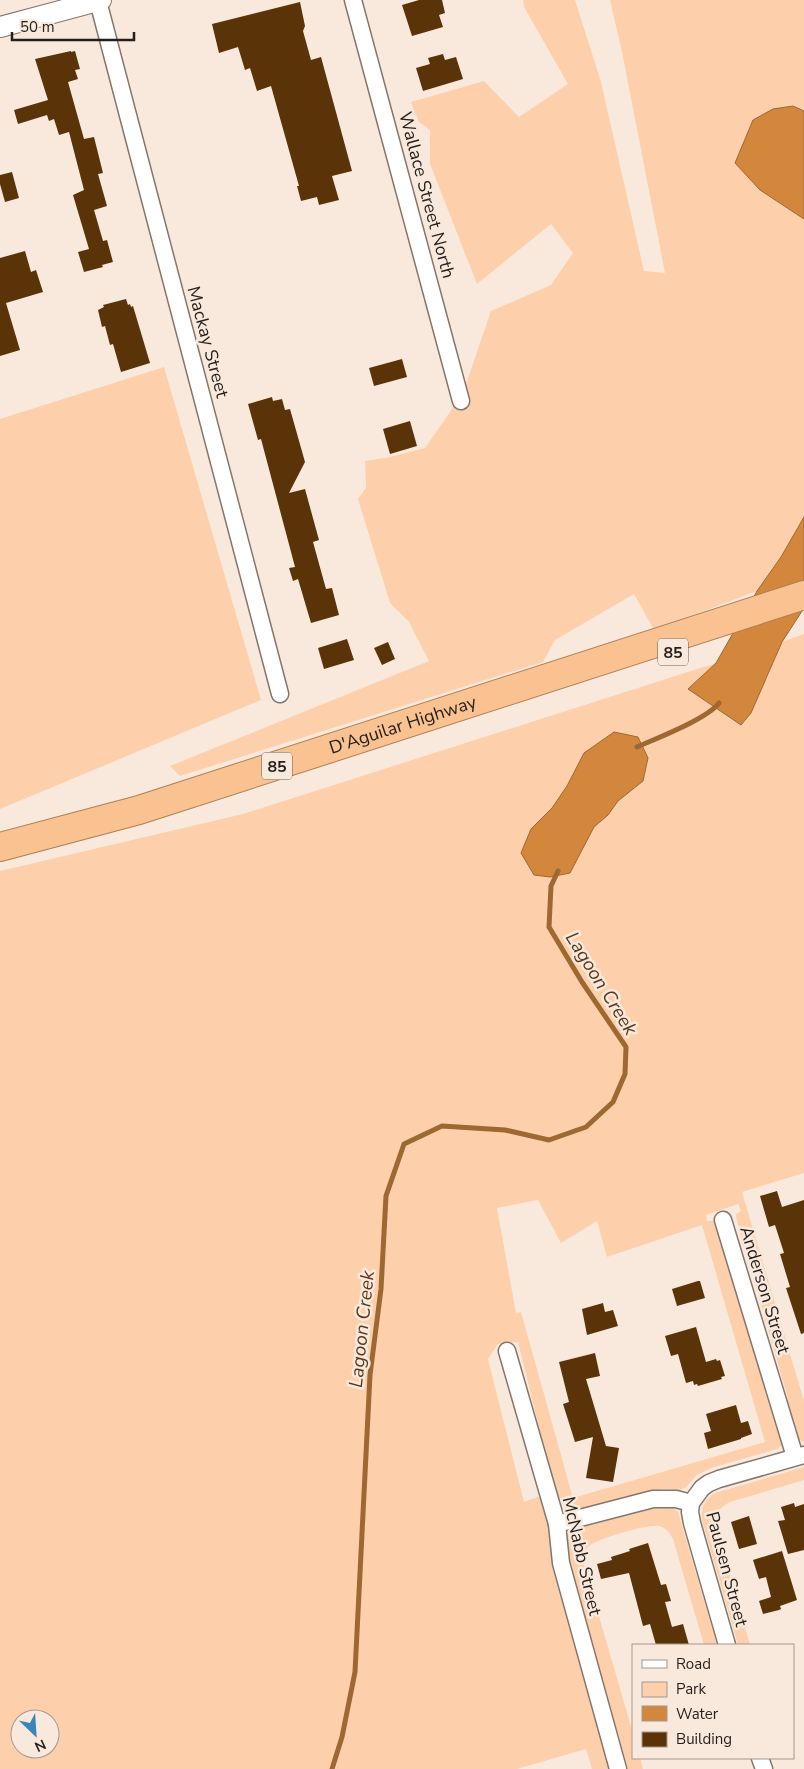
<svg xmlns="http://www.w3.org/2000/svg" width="804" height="1769" viewBox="0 0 804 1769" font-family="'Nunito Sans',sans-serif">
  <rect width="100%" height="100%" fill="#f9e9dc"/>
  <g fill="#fdd0ab" fill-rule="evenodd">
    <path d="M523,0H575L601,82L644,271L665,273L622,52L610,0H804V111L793,106L760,190L804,219V517L781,557L757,591L654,630L634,594L555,640L543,662L180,776L170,766L429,661L409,622L390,603L358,499L366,488L365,461L390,457L425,448L463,393L491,311L551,285L573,253L551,224L477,284L430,164V130L419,122L411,102L484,81L519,117L568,84L524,7Z"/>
    <path d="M164,367L261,700L0,809V419Z"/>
    <path d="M804,634V1173L742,1192L804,1401V1442L796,1438L793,1434L787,1395L736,1217V1214L741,1211L738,1204L706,1215L707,1221H715L769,1403L779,1423L783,1444L777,1449L711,1468L697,1475L685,1488L680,1490L661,1489L584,1510C571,1510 562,1501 555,1491L518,1342L498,1344L488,1359L524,1502L543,1495L612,1769H592L586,1749L517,1769H0V871L243,814L716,663L689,689L767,679L782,642ZM584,753L643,781L618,801L608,815L594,827L552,808L567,786ZM538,1200L561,1243L597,1221L607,1257L702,1225L765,1442L573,1498L521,1312L516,1313L497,1208ZM20,1719H50V1749H20Z"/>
    <path d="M804,1467V1480L730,1502C718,1508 716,1514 716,1527L750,1645H738L702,1520C701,1508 704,1499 715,1493Z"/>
    <path d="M656,1505C665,1505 671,1505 678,1512L717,1645H704L673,1539C669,1533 667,1528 659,1526C648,1524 595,1539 588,1547C582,1553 583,1558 584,1565L633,1733V1758H640L643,1769H628L570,1567L566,1539L571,1531L583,1525L605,1521Z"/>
  </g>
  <g fill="#d3873c" stroke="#9e6832">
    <path d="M793,106L804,111V219L760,190L735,163L753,120L773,109Z"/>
    <path d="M804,517V608L782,642L751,713L741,725L688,689L716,663L757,591L781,557Z"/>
    <path d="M614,732L638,737L648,758L643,781L618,801L608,815L594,827L570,873L550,877L534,875L521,853L531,829L552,808L567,786L584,753Z"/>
  </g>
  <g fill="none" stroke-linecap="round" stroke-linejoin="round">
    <g stroke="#9e6832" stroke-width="5">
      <path d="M637,747C657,738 707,719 719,703"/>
      <path d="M332,1769L342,1737L355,1672L370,1375L381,1289L386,1196L404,1144L442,1126L505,1130L549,1140L586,1127L613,1102L625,1074L626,1047L582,982L549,927L551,886L558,871"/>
    </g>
  </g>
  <g fill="#5a3308">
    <path d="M419,0H442L445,13L439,15L443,27L412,36L402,5Z"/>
    <path d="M300,2L305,26L303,31L311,60L321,57L352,171L332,176L339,200L319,205L317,197L301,201L297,186H299L271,86L257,91L250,68L245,70L238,47L219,53L212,24Z"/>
    <path d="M71,51V52L75,51L80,69L75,70L78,79L68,82L84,139L94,137L103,173L98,174L107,206L94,210L103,241L107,240L113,262L102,265L103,267L84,272L78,252L89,249L73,195L84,190L69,132L59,135L54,119L49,121L47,115L18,124L14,110L48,100L35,59Z"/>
    <path d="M443,54L445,60L456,57L463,79L423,91L416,68L430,64L428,58Z"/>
    <path d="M12,172L19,198L5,202L0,184V175Z"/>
    <path d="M25,251L31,272L36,270L43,292L6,303L20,350L0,356V258Z"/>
    <path d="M126,299L128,305L130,304L131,307L133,306L150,363L121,372L113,344L110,345L105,326L102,327L98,310L104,307L103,305Z"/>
    <path d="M402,359L407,377L374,386L369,368Z"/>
    <path d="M272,397L273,401L282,399L285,410L290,409L305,462L289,493L305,489L319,540L313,542L326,589L332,588L339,615L311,623L298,579L293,581L289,568L295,567L261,439L258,440L248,404Z"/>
    <path d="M410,421L417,446L390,454L383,429Z"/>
    <path d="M347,639L354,660L324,669L318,648Z"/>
    <path d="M388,642L395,659L382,665L374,648Z"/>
    <path d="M777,1191L782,1207L804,1200V1333L801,1334L786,1288L790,1287L780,1254L784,1253L775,1225L769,1227L760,1196Z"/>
    <path d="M698,1281H700L705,1298L677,1306L672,1289Z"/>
    <path d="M603,1303L605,1312L613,1310L618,1326L587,1335L582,1309Z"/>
    <path d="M696,1327L706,1362L716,1359L717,1361L720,1360L725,1376L721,1377L722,1379L698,1386L697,1384L694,1385L693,1381L686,1383L678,1354L671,1356L665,1336Z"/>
    <path d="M595,1353L600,1376L586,1379L606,1446L619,1448L613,1482L586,1478L593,1437L575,1442L563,1404L569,1402L559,1362Z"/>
    <path d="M736,1405L741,1423L748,1421L752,1434L741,1438V1439L708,1449L704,1433L711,1431L706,1414Z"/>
    <path d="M794,1503L795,1507L804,1504V1550L788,1554L778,1521L785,1520L781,1507Z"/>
    <path d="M749,1516L757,1544L739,1549L731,1522Z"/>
    <path d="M648,1543L661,1585L666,1584L671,1601L665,1602L672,1627L683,1624L689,1645H656L650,1624L643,1626L629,1573L601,1579L597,1564L612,1560L611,1557L630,1551L629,1549Z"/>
    <path d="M782,1551L797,1600L780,1606L781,1609L779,1610L763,1614L759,1601L771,1597L766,1577L759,1579L753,1560Z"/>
  </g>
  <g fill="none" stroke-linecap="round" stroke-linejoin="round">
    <g stroke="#84766b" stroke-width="19">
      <g id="minor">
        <path d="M353,0L461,401"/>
        <path d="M98,1L280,694"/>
        <path d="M723,1220L795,1457"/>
        <path d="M507,1351L557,1524L561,1563L618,1769"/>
        <path d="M557,1524L653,1499H676L691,1503"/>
        <path d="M727,1645L692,1523L690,1512L691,1503L702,1488L709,1483L719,1479L804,1455"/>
        <path d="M760,1758L764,1769"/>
      </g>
    </g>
    <g stroke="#84766b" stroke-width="22">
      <path id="tertiary" d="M0,27L101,0"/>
    </g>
    <g stroke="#ae7f55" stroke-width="30">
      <g id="trunk">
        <path id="s1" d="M0,847L139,810L804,595"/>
      </g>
    </g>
    <use href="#minor" stroke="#fff" stroke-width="16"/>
    <use href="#tertiary" stroke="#fff" stroke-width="20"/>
    <use href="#trunk" stroke="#fac290" stroke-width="28"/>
  </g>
  <g text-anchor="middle" stroke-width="5" stroke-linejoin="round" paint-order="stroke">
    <g fill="#f9e9dc" stroke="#645c54" stroke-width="1">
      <rect x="658" y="638.5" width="30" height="27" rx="4"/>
      <rect x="262" y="752.5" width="30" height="27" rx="4"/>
    </g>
    <g font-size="16" font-weight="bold" fill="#241f1a">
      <text x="673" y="658">85</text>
      <text x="277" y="772">85</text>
    </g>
    <g font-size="18" fill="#241f1a" stroke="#f9e9dc">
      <text transform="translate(427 195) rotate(75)" y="6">Wallace Street North</text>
      <text transform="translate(208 342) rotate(75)" y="6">Mackay Street</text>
      <text dy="6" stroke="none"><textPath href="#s1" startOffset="421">D'Aguilar Highway</textPath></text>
      <text transform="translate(765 1290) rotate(73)" y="6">Anderson Street</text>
      <text transform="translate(582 1556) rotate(77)" y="6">McNabb Street</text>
      <text transform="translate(727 1569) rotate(75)" y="6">Paulsen Street</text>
    </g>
    <g font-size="19" font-style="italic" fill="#5a3a1c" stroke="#f9e9dc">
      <text transform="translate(602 983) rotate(58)" y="7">Lagoon Creek</text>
      <text transform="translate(361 1329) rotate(-84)" y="7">Lagoon Creek</text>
    </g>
  </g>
  <rect x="632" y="1644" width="162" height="115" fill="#f9e9dc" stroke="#a4988e"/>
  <rect x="642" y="1660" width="25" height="8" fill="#ffffff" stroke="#a4988e"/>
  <text x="676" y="1669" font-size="15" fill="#241f1a">Road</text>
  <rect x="642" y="1682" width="25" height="15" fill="#fdd0ab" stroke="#a4988e"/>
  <text x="676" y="1694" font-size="15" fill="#241f1a">Park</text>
  <rect x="642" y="1706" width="25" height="15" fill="#d3873c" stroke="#a4988e"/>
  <text x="676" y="1719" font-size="15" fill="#241f1a">Water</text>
  <rect x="642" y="1732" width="25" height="15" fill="#5a3308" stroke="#a4988e"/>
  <text x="676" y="1744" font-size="15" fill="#241f1a">Building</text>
  <g transform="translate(35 1734) rotate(155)"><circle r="24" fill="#f9e9dc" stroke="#a4988e"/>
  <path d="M0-4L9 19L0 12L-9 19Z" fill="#3a86b9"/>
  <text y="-8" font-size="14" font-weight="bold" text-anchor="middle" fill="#241f1a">N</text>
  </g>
  <path d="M12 32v8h122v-8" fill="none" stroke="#241f1a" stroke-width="2.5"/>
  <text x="20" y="32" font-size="15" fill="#241f1a" stroke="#f9e9dc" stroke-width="4" paint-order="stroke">50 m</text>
</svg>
